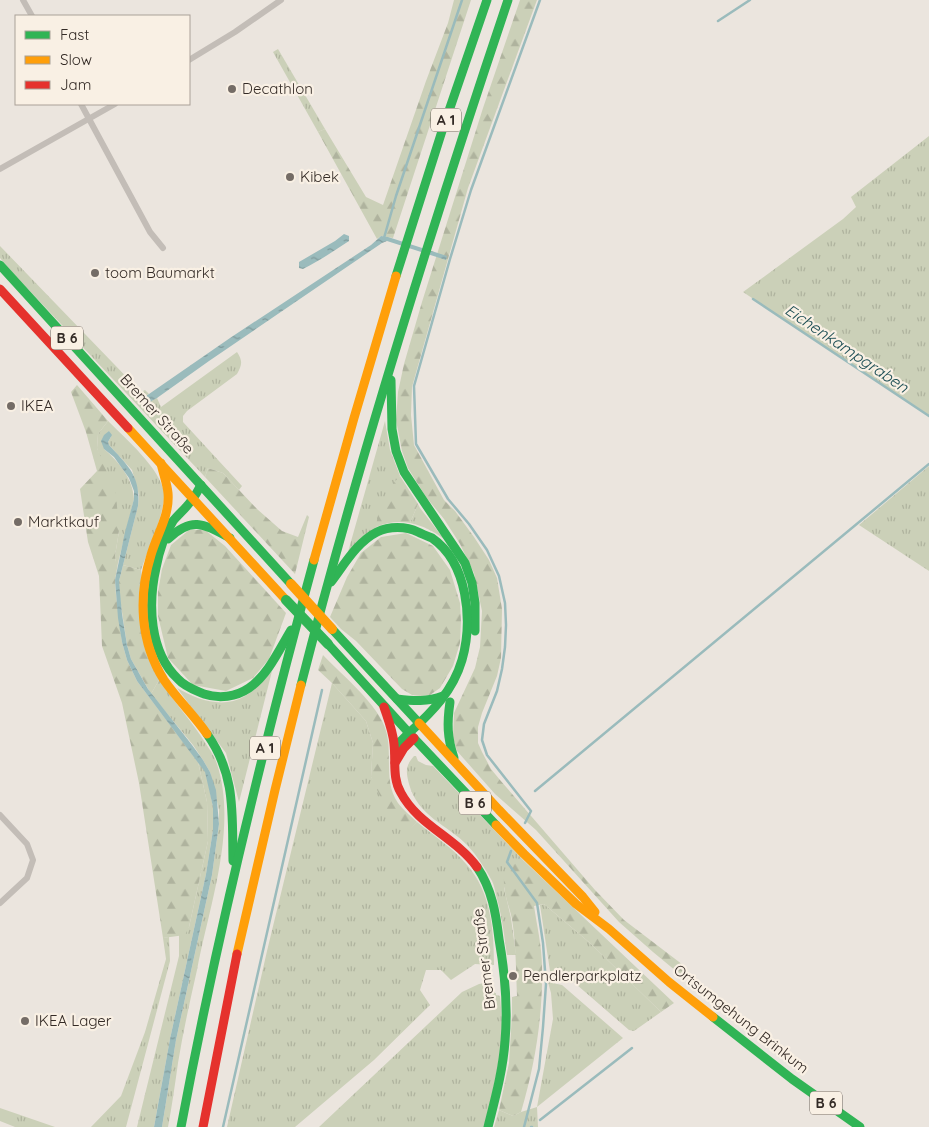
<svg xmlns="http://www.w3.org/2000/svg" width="929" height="1127" viewBox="0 0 929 1127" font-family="Quicksand,sans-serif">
  <defs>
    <pattern id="grass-tufts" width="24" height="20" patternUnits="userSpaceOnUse" patternTransform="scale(1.25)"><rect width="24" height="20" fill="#cbd0b8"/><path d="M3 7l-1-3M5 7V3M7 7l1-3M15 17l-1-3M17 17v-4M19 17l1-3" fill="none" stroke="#afb39e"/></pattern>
    <pattern id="forest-firs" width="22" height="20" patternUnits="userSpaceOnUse" patternTransform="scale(1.25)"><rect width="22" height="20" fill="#cbd0b8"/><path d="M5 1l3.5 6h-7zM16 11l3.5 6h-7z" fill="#afb39e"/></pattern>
    <pattern id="water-ripples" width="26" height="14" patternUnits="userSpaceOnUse" patternTransform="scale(1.25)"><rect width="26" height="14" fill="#9abbbc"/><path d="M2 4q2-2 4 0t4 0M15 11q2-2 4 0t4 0" fill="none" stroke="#7e9899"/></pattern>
  </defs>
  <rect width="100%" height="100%" fill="#ebe5de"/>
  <g fill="url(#grass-tufts)">
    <path d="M278,49L325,129L318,132L273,52Z"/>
    <path d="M929,136V415L743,292L843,219L856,207L851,197Z"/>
    <path d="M0,246L141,392L145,390L149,394L144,397L145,404L157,398L161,407L237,352C243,361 242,365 237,374L187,411L183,416V422L242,486L239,490L223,473L208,468L205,477L13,273L0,258Z"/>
    <path d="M108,421C125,438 161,469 164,493C165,513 148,550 141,570L123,565L138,506L139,495L132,470L109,445L108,442L111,437L109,431L104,449C119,462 133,479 134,499L118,563H116L115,556L119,531L97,448L98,434Z"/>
    <path d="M385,421L390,450L400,476L376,527L348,552Z"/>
    <path d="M929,466V571L859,525Z"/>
    <path d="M418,504L420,508L444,539C433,531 424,526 410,523Z"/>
    <path d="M272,671L239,802L226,753L177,688C198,700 223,709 245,696C255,690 263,679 272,671Z"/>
    <path d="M159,680C174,702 192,721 206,744C210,750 215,757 217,764C238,828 209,906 197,970C190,1001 183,1032 178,1063C175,1084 172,1106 168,1127H162L176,1040L212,875L219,824V810L210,772L203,760L193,745L151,694Z"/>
    <path d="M332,683L366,721L373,743L371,777L407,831L417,822C434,836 453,848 467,865C491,892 494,931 494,965L475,964L451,980L441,970H426L420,990L430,1005L374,1060L295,1127H227L267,951Z"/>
    <path d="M414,756H416L418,761L426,765L433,766L523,860L504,888L511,918L516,955H507C504,934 502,916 496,895C495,890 494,885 492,881C485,868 477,856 468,846C447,824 418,817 409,784C406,772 405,766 414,756Z"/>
    <path d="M198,762L206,772L213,807V830L206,874L170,1039L154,1127H137L179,956V935L189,927L208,841L207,802Z"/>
    <path d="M544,904L590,943L661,1012L634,1031L629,1030L569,978L550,971L540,905Z"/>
    <path d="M169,937L170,961L126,1127H91L121,1096L145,1032L166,959L163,938Z"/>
    <path d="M489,982V987L494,986L495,993H496V995L500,996C501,1007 502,1019 502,1031C500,1063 492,1096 484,1127H319L462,992L479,984Z"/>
    <path d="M548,982L562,985L623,1038L537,1107L538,1127H494L499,1110L513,1116L521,1112L537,1107L553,1019L551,993Z"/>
    <path d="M0,1108L55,1127H15L0,1121Z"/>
  </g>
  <g fill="url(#forest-firs)">
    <path d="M454,0H471L393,238L381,236L377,239L318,132L325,129L366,197L383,205L426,81L448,23Z"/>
    <path d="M520,0H537L468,188L412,387L411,415L414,445L444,500L455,511L474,537L489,560L497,578L502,609L501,658L497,676L482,713L478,727V743L482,752L491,769L500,780L595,890L624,920L687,968L688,973L686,976H682L653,952L619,922L536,830L495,794L457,751L453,738L454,713L475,668L480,647L482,611L474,573L460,544L444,519L426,497L408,468L402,451L396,420L398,392L404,364L422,302L483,108Z"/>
    <path d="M77,385L108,421L98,434L97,448L116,494L119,531L115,556L116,562L118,563L115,580L116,595L122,642L127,660L137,681L198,762L207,802L208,841L189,927L185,935L163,938L139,783L122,703L102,646L99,576L88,542L80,489L97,471L86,432L71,392Z"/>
    <path d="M208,468L223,473L257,509L282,531L298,537L307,515L309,517L295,574L205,477Z"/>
    <path d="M400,476L418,504L410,523C398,521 388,522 376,527C379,504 385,492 400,476Z"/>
    <path d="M189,530H205L225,546L286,613L269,659L253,678L226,691L193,685L168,658L158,616V592L162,569L171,545Z"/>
    <path d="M406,533L433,546L450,570L460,603L461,621L460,643L453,666L440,688L430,695L420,696L412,695L402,689L356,641L341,629L330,617L347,577L361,553L381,537Z"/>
    <path d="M123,565L141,570L159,680L151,694L131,659L127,645L119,592V581Z"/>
    <path d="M323,655C341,674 380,706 386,731C393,755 383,781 398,803C403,810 411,816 417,822L407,832L387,811L371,777L373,743L366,721L332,683L318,670Z"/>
    <path d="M514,858L523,860L674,1003L661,1012L590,943L544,904L534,906C537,926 542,947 542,967C543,1016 535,1065 521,1112L513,1116L499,1110L509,1063L512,1015V997L517,996C516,970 516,945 512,919C509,905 503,892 504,878C504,869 508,864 514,858Z"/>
  </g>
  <g fill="url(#water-ripples)">
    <path d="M344,234L349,236V241C334,251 319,261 303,269L299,268V262L335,241Z"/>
    <path d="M381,236L388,237L447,256L446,260L387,241L382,243L209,361L157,398L146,404L142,401L144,397L149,394L230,338L371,245Z"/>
    <path d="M109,431L112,435L108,442L109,445C128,466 141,476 138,506L119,581L122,614L127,645L131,659L148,689L192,745L203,760L210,772L216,790L219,824L212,875L176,1040L162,1127H154L170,1039L206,874L213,830V807L205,772L137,681L127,660L122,642L118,618L115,580L125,532L134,499V491L129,478L114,457L104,449L101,441L104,435Z"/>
  </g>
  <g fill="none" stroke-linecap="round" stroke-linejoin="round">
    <g stroke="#9abbbc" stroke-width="2.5">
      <path d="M718,21L750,0"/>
      <path d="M384,238L396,196L462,0"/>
      <path d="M753,299L929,416"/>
      <path d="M535,791L929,464"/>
      <path d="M525,823L531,811L487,755L482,740L484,724L497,691L502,669L505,647L506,625L505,603L499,576L487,550L469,524L448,499L416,444L414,386L450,259L471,190L540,0"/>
      <path d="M511,851L507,862L537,903L543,943L546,984L543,1027L539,1069L524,1127"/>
      <path d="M540,1120L632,1048"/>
      <path d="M223,1127L322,690"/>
      <path d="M531,1127H532"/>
    </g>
    <g stroke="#c3bdb7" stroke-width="6">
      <path d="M23,0L32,16"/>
      <path d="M189,60L235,32L281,0"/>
      <path d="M81,104L150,232L163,248"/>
      <path d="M0,169L115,104"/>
      <path d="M0,815L27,844L33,860L27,878L0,903"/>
    </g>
    <g stroke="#30b455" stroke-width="9">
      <path d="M0,265L291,584"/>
      <path d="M396,276L442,131L487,0"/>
      <path d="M391,380L392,429L396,451L404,472L465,563L472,583L475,603V631"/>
      <path d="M201,485C198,491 195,496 191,501C186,508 179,514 173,521C164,535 159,552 156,568C148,603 149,652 178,679C185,687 195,690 204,694C219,699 236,697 249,688C268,675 279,650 291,630"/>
      <path d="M168,539C192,516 204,524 230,538"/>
      <path d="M331,582C344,565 357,542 377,532C389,526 406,526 418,532C422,534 427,536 432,538C468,563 473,621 462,660C453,691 432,712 409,733L496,825"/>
      <path d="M332,629L419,723"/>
      <path d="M328,644L409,733"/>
      <path d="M301,685C360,454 432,226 508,0"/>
      <path d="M397,699C414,701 427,702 443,696"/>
      <path d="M450,702C447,723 447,737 454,758"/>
      <path d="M207,734C236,775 232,813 233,861"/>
      <path d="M395,753L399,743L409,733"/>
      <path d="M477,867C492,889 496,914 499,939C505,973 508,1007 505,1041C503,1070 495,1099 488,1127"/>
      <path d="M713,1017L792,1079L860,1127"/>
      <path d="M181,1127C217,936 263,747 314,560"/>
    </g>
    <g stroke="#ff9f0a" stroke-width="9">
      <path d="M128,428L286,600"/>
      <path d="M161,463C163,473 167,483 168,493C170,515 157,534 151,555C138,597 140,642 164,680C177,699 194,715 207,734"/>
      <path d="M314,560L354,418L396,276"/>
      <path d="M419,723L499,810L583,897L595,912"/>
      <path d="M496,825L524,854L576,904L609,929L669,982L713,1017"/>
      <path d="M237,954L275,790L301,685"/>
    </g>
    <g stroke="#e5322d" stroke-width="9">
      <path d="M0,289L128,428"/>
      <path d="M384,707C388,719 393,731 394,744C396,760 392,778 401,793C418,825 456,838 477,867"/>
      <path d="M395,763L404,748L414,738"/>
      <path d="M203,1127L237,954"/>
    </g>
    <path stroke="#30b455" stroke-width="10" d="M286,600L328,644"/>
    <path stroke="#ff9f0a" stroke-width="10" d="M291,584L332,629"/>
  </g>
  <g fill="#746c66" stroke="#f9f0e4" stroke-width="2">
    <circle cx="232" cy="89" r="5"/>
    <circle cx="290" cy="177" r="5"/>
    <circle cx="95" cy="273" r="5"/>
    <circle cx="11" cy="406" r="5"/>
    <circle cx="18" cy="522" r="5"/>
    <circle cx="513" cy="976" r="5"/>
    <circle cx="25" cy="1021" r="5"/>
  </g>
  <g text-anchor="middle" stroke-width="4.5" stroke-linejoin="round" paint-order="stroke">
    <g fill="#f9f0e4" stroke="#6f665f" stroke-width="1">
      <rect x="431" y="108.5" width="30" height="23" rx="4"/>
      <rect x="51" y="326.5" width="32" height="23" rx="4"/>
      <rect x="250" y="736.5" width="30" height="23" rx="4"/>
      <rect x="459" y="791.5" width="32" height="23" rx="4"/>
      <rect x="810" y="1091.5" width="32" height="23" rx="4"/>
    </g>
    <g font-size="14" font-weight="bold" fill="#342b26">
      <text x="446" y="125">A 1</text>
      <text x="67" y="343">B 6</text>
      <text x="265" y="753">A 1</text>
      <text x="475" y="808">B 6</text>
      <text x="826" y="1108">B 6</text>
    </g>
    <g font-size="15" fill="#342b26" stroke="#f9f0e4" text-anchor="start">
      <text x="242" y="94">Decathlon</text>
      <text x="300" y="182">Kibek</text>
      <text x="105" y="278">toom Baumarkt</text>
      <text x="21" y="411">IKEA</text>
      <text x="28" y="527">Marktkauf</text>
      <text x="523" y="981">Pendlerparkplatz</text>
      <text x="35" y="1026">IKEA Lager</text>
    </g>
    <g font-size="15" fill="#342b26" stroke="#f9f0e4">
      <text transform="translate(157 414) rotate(48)" y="5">Bremer Straße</text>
      <text transform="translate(484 959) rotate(-97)" y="5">Bremer Straße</text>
      <text transform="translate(741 1019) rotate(38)" y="5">Ortsumgehung Brinkum</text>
    </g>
    <g font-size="16" font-style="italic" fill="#1c4e54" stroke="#f9f0e4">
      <text transform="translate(847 348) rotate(34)" y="6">Eichenkampgraben</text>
    </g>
  </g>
  <rect x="15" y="15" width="175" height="90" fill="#f9f0e4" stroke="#aaa198"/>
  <rect x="25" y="31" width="25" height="8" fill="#30b455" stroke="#aaa198"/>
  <text x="60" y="40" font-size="15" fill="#342b26">Fast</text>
  <rect x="25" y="56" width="25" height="8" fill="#ff9f0a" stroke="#aaa198"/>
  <text x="60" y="65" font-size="15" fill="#342b26">Slow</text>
  <rect x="25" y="81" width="25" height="8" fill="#e5322d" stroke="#aaa198"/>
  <text x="60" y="90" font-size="15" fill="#342b26">Jam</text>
</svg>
